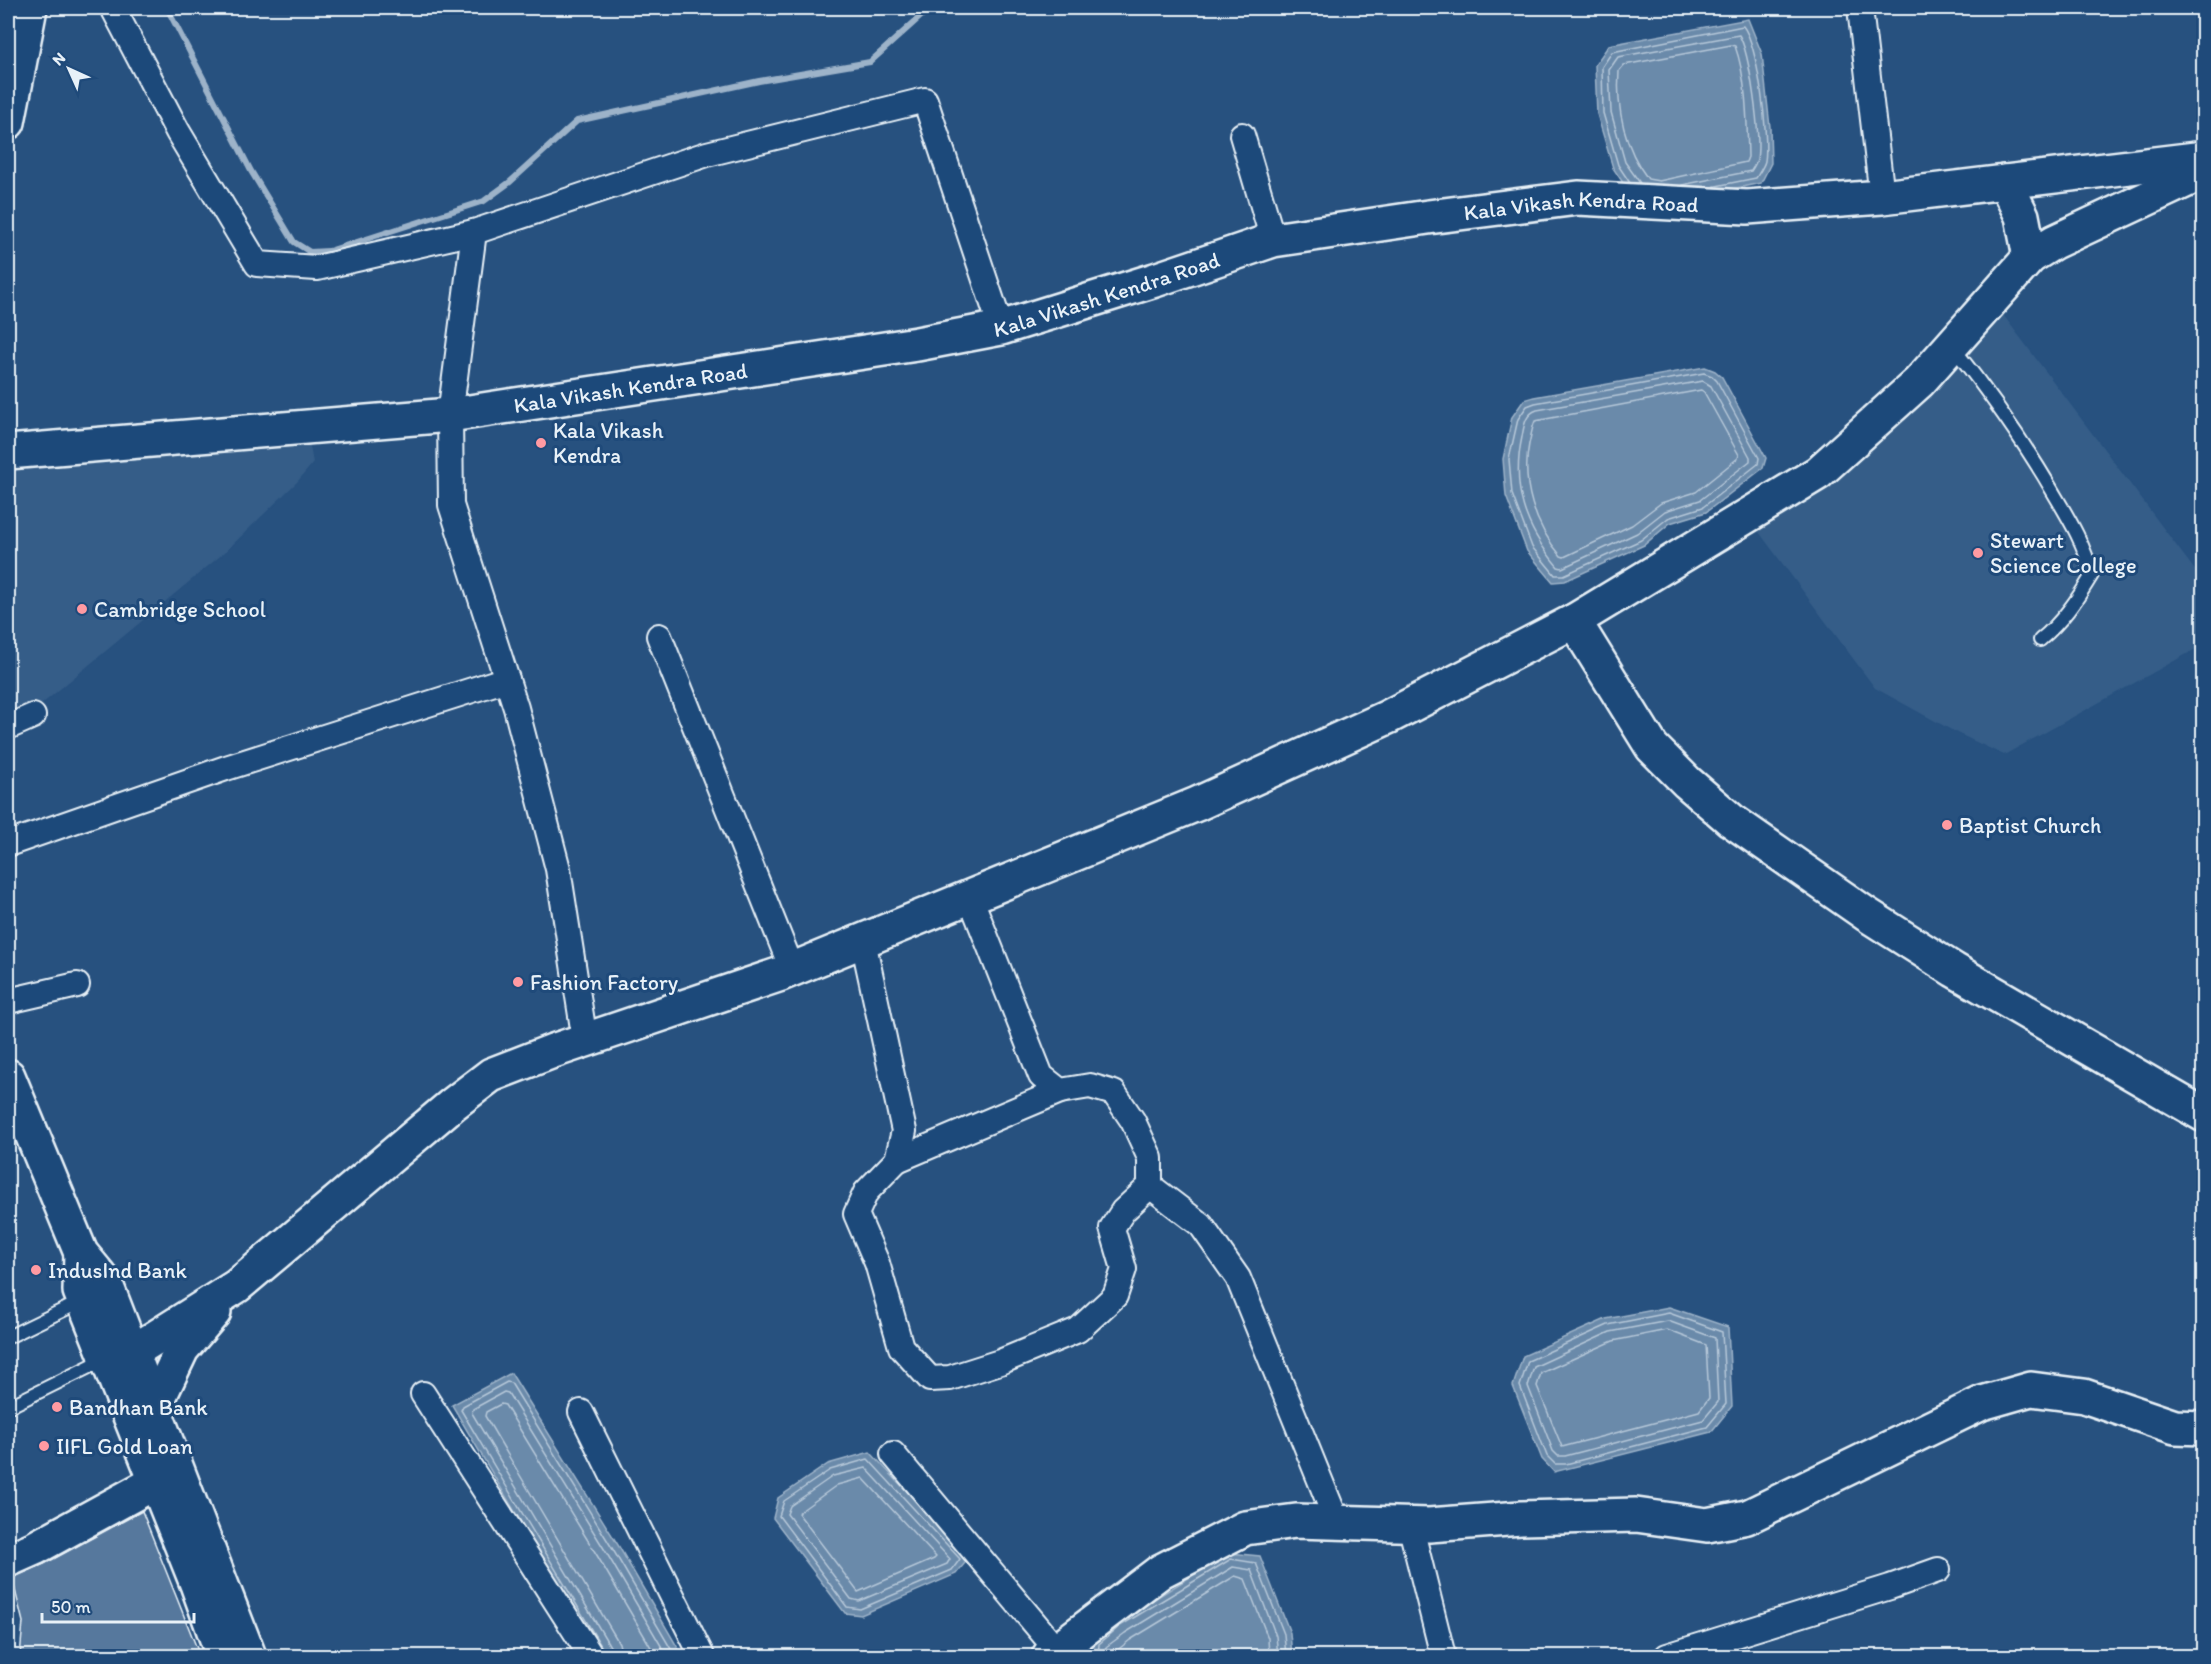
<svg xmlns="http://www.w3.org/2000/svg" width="2211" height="1664" viewBox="0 0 2211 1664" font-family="Itim,sans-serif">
  <rect width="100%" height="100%" fill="#27517f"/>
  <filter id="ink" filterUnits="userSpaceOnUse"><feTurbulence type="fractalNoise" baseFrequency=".0167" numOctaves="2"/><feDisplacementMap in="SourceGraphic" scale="12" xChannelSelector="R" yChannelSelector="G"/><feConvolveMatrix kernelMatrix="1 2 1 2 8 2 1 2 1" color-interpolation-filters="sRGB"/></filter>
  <g filter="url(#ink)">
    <g fill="#355d88">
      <path d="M1995,304L2203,581V645L2004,755L1957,733L1875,688L1753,524Z"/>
      <path d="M309,441L313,463L297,482L225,552L19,723L8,730V465Z"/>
    </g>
    <g fill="#6b8aaa" stroke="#9db3c9" stroke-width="1.5">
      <path d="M1748,19L1762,54L1770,127L1771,163L1761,183L1659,204L1634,199L1613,168L1597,114L1595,65L1609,45Z"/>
      <path d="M1705,367L1715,371L1722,377L1766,458L1763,468L1706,512L1670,523L1644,545L1565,581L1553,582L1527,551L1506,496L1503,459L1512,417L1524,400L1534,397Z"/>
      <path d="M1669,1307L1728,1327L1732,1406L1711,1432L1554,1472L1542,1459L1513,1386L1523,1356L1606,1319Z"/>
      <path d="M511,1373L618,1545L682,1655L600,1656L452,1405Z"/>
      <path d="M870,1452L969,1558L956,1574L861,1615L845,1613L773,1518L778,1498L828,1464Z"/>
      <path d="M1229,1553L1260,1556L1290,1633L1292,1656H1092L1093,1641L1117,1622Z"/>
    </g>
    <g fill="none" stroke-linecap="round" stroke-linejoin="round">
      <g stroke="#b6c8d9" stroke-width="1.5">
        <path d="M1731,45L1735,46C1747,79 1747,123 1748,157L1746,162L1659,181L1648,179C1625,149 1616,109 1619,71L1624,65Z"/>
        <path d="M1630,183L1618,165L1603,113L1602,67L1612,52L1743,26C1758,45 1769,136 1765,161C1764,166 1759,173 1756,178L1711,187"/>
        <path d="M1640,183L1625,162L1611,112L1609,70L1618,57L1739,35C1750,53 1761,137 1757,159C1756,163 1753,168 1751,171L1682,185"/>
        <path d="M1704,373L1712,376L1717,381L1759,458L1758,464L1703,507L1668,518L1641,540L1564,575H1555L1532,547L1512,494L1509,459L1518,419L1527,406L1535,403Z"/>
        <path d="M1703,381L1711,386L1750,457V461L1700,500L1665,511L1637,533L1562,568L1558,567C1525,528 1511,488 1522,437C1524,426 1525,414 1537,410Z"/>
        <path d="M1701,390L1704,392L1739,455L1738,458L1696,492L1661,503L1632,525L1564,557L1561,556C1535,526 1521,484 1529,444C1531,436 1532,428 1535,421Z"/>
        <path d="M1669,1313L1722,1332L1726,1404L1707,1427L1566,1464H1555L1547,1456L1520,1386L1528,1361L1608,1325Z"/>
        <path d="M1668,1321L1715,1338L1718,1402L1703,1420L1565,1456H1558L1553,1451L1528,1386L1534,1367L1610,1332Z"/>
        <path d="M1667,1330L1706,1345L1709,1398L1699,1411L1562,1447L1537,1386L1541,1373L1613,1341Z"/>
        <path d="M868,1459L960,1559L952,1570L860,1609L847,1607L779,1516L784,1501L830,1470Z"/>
        <path d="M866,1468L950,1559L947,1564L859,1601L851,1599L787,1514L790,1506L833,1476Z"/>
        <path d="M863,1478L936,1557L934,1559L858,1592L798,1513L837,1485Z"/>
        <path d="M605,1656L604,1651L461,1410L463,1406L507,1382L511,1383L612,1548L675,1656"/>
        <path d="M613,1656L611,1648L472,1413L473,1409L504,1392L508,1393L606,1552L667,1656"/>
        <path d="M622,1656L619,1643L485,1416L486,1412L501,1404L505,1405L598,1557L656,1656"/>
        <path d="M1098,1656L1099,1644L1120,1626L1231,1559L1256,1563L1284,1634L1286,1656"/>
        <path d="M1105,1656L1106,1647L1125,1633L1233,1567L1251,1570L1276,1636L1278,1656"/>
        <path d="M1114,1656L1115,1652L1130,1640L1235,1576L1245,1579L1268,1638L1269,1656"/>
      </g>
      <path stroke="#9db3c9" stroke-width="6" d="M167,8L251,171L294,242L310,252L329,251L484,201L510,182L577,121L759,81L870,62L930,8"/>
    </g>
    <path fill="#57789d" stroke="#e8f1f8" stroke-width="1.5" d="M142,1511L200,1656H20L23,1622L12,1578L44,1564Z"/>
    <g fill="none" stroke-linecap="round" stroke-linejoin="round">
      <g stroke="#e8f1f8" stroke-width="16">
        <g id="lane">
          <path d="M1952,346C1990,394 2025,443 2056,497C2071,522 2085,546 2092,575C2077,600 2062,622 2040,640"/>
          <path d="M8,1337L82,1301"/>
          <path d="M12,1405L105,1359"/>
        </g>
      </g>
      <g stroke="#e8f1f8" stroke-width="28">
        <g id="street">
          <path d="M113,8L178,132L257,264L317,268L474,232"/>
          <path d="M1860,8L1882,197"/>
          <path d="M1242,135L1273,240"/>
          <path d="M659,636L792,969"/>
          <path d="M8,727L33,716"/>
          <path d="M8,844L226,768L507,679"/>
          <path d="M863,941L904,1131L897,1160L866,1192L856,1214L877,1263L901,1347L930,1379L950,1378L1000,1362L1078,1330L1115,1296L1124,1269L1112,1228L1123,1211L1150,1186V1158L1133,1121L1114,1093L1090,1086L1060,1091L1041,1076L970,897"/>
          <path d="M8,1001L77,985"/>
          <path d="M585,1041L558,869L516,708L451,505L450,415L474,232L707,154L925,100L1001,328"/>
          <path d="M897,1160L1060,1091"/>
          <path d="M1150,1186L1201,1225L1238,1278L1337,1522"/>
          <path d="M423,1394L591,1656"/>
          <path d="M581,1412L702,1656"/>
          <path d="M893,1454L1062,1656"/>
          <path d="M1410,1524L1443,1656"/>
          <path d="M1667,1656L1890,1587L1938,1570"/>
        </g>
      </g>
      <g stroke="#e8f1f8" stroke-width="38">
        <g id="secondary">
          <path d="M8,122L30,8"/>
          <path d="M2005,182L2022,216L2030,257"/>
          <path id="s1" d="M8,452L450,415L917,344L1001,328L1155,280L1273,240L1428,217L1578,198L1747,207L1882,197L2204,158"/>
          <path d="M1574,621L1652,747L1687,782L1731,820L1866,914L1954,970L2204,1115"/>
          <path d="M8,1076L81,1253L105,1282L249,1656"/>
          <path d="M81,1253L80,1291L197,1584L223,1656"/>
          <path d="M106,1359L131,1353L237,1286L453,1104L491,1075L553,1051L781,974L1197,804L1388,717L1574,621L1818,473L1919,382L2030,257L2054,242L2204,172"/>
          <path d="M154,1408L182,1349L214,1312"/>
          <path d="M8,1560L35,1548L174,1472"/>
          <path d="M1049,1656L1161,1571L1245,1528L1296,1521L1429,1525L1521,1518L1636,1515L1707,1525L1747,1517L1982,1403L2031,1389L2084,1396L2175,1427L2204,1428"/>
        </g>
      </g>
      <use href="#lane" stroke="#1f4a7a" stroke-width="12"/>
      <use href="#street" stroke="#1f4a7a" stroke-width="24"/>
      <use href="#secondary" stroke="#1f4a7a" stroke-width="33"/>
    </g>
  </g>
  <g fill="#ff9aa2" stroke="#1f4a7a" stroke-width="2">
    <circle cx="541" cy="443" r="6"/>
    <circle cx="1978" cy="553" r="6"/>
    <circle cx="82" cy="609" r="6"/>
    <circle cx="1947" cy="825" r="6"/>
    <circle cx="518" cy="982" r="6"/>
    <circle cx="36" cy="1270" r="6"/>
    <circle cx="57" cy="1407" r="6"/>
    <circle cx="44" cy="1446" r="6"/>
  </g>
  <g text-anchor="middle" stroke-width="6" stroke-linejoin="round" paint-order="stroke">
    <g font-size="22" fill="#e8f1f8" stroke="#1f4a7a">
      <text dy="8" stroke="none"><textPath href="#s1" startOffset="1598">Kala Vikash Kendra Road</textPath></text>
      <text dy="8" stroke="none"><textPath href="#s1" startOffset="1112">Kala Vikash Kendra Road</textPath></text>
      <text dy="8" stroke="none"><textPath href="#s1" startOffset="626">Kala Vikash Kendra Road</textPath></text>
    </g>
    <g font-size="22" fill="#e8f1f8" stroke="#1f4a7a" text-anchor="start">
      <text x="553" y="438">Kala Vikash<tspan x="553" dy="25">Kendra</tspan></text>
      <text x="1990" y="548">Stewart<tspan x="1990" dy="25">Science College</tspan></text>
      <text x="94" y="617">Cambridge School</text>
      <text x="1959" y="833">Baptist Church</text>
      <text x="530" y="990">Fashion Factory</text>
      <text x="48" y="1278">IndusInd Bank</text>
      <text x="69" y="1415">Bandhan Bank</text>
      <text x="56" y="1454">IIFL Gold Loan</text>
    </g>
  </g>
  <rect width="2211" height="1664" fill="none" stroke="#1f4a7a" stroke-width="30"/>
  <rect x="15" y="15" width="2181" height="1634" fill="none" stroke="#e8f1f8" stroke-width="2" filter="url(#ink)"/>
  <g transform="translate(69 69) rotate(315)" stroke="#1f4a7a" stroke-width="4.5" paint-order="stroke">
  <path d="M0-4.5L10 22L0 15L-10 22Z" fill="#e8f1f8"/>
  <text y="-9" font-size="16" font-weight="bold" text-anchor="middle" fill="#e8f1f8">N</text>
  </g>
  <path d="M42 1613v9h152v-9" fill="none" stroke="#e8f1f8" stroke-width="3"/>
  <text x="51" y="1613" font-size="18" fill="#e8f1f8" stroke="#1f4a7a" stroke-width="4.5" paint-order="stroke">50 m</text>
</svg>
